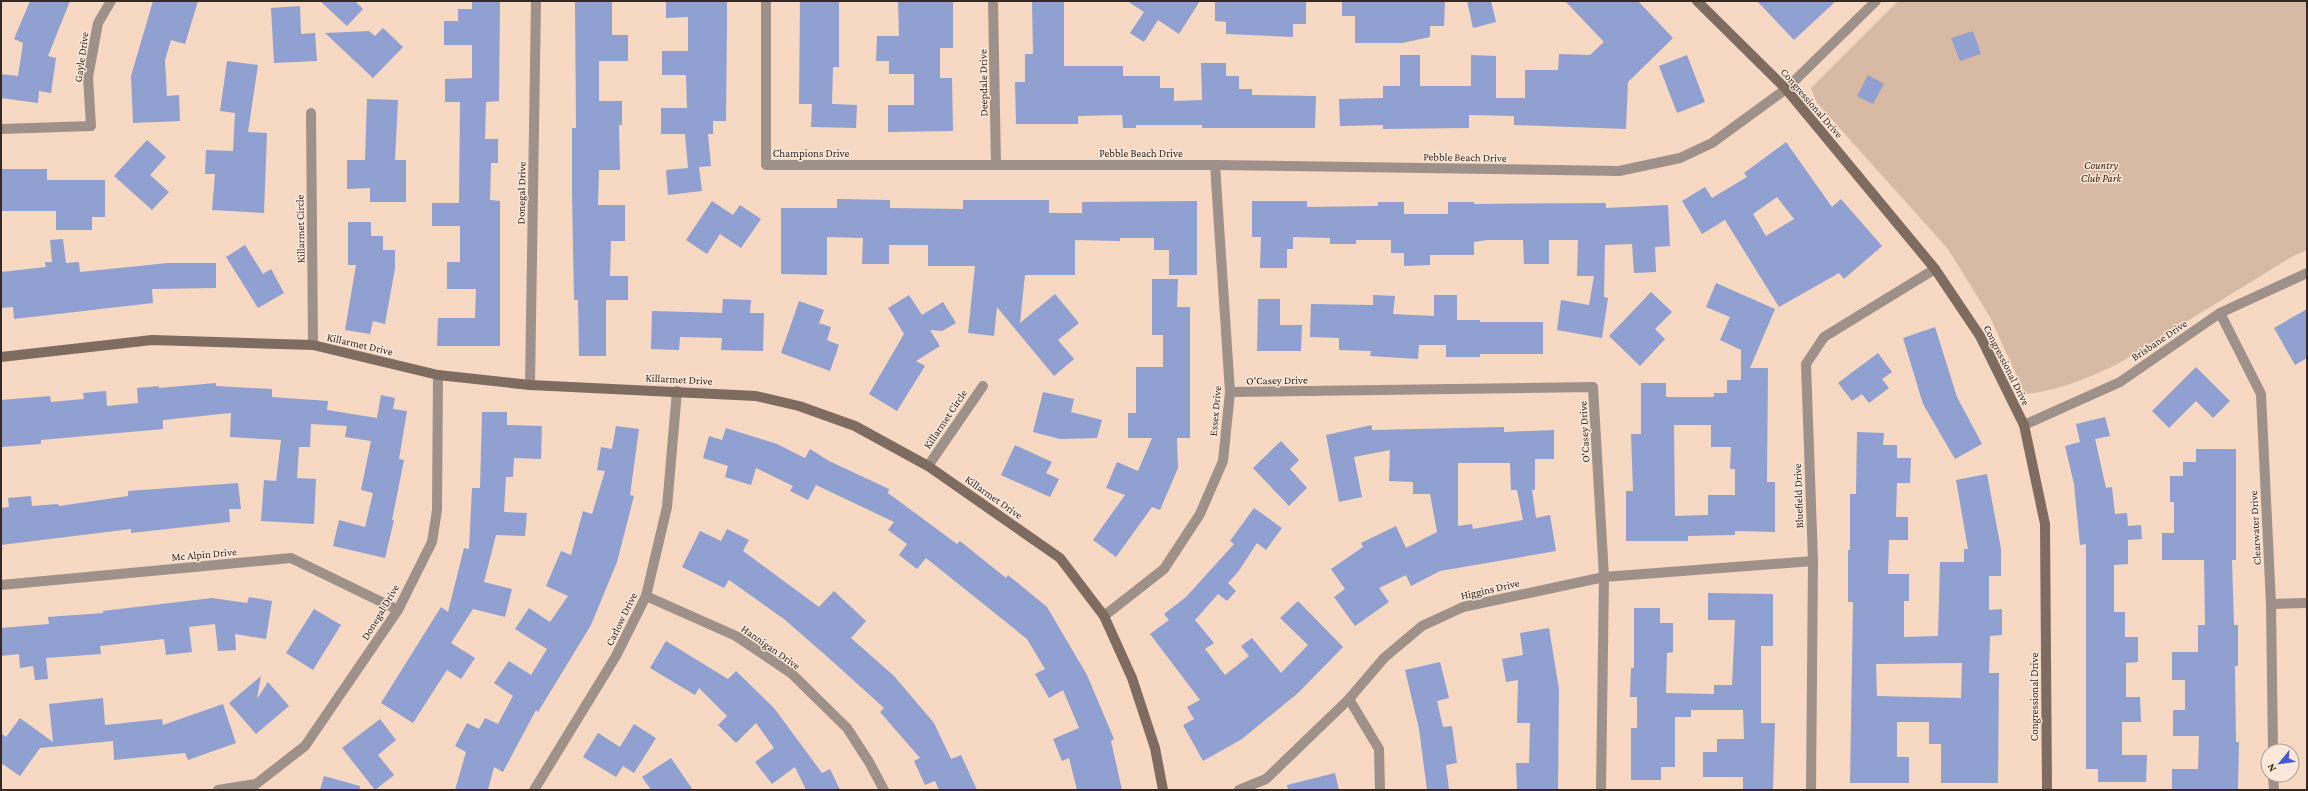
<svg xmlns="http://www.w3.org/2000/svg" width="2308" height="791" viewBox="0 0 2308 791" font-family="'Crimson Pro',serif">
  <rect width="100%" height="100%" fill="#f6d8c3"/>
  <path fill="#d7b9a4" d="M1898,1H2307V250L2293,256L2121,362C2091,377 2059,391 2025,394L1990,317L1948,249L1817,103L1811,88Z"/>
  <g fill="#90a0d0" fill-rule="evenodd">
    <path d="M30,1H70L48,56L56,58L51,93L39,91L38,103L1,98V74L18,76L23,43L14,39Z"/>
    <path d="M153,1H198L185,44L171,40L165,60L167,96L179,95L180,121L133,123L131,76Z"/>
    <path d="M320,1H355L363,9L347,26Z"/>
    <path d="M472,1H500L499,101L486,102L485,139H498V163H491L490,200L500,201V346H437L438,318H475L476,289H447V262H460V226H432V203H459L460,102H445V79L472,78V45H444V21H458V9H472Z"/>
    <path d="M575,1H612V35H628V61H599V101H622V125H619L620,170H599L598,205H625V241H611L610,276H628V300H606V356H579L578,300H574L572,193V128H576Z"/>
    <path d="M666,1H727V27L726,121H713V134H708L711,166L699,167L702,191L668,195L666,170L688,168L685,134H661V108H687L686,75H662V51H688V17L666,18Z"/>
    <path d="M800,1H839V67H833L832,104L857,105L856,128L811,127L812,104H799Z"/>
    <path d="M898,1H953V48H940V78H952L953,131L888,132V105H914V74H889V61H876L877,36H899Z"/>
    <path d="M1032,1H1064V66H1123V76H1160V88H1174V101L1202,100L1201,63H1226V76H1239V89H1252V95L1316,96L1315,128H1202V125H1136V128H1123L1122,115L1078,116V124H1016L1015,82H1025V54H1033Z"/>
    <path d="M1127,1H1200L1179,34L1158,20L1144,42L1130,33L1144,12Z"/>
    <path d="M1215,1H1306V24H1293V37L1226,34V22L1215,21Z"/>
    <path d="M1342,1H1445L1444,26H1430V37L1402,43H1355V16H1342Z"/>
    <path d="M1467,1H1491L1496,22L1473,28Z"/>
    <path d="M1565,1H1638L1673,38L1628,82L1626,129L1514,125V116L1469,115V128L1383,129V125L1340,126L1339,99L1383,98V86H1400V55H1420V86H1471V55L1496,56V98H1525V70H1558L1559,54L1590,55L1604,42Z"/>
    <path d="M1757,1H1836L1794,40Z"/>
    <path d="M300,6L301,34L315,33L317,61L274,63L271,8Z"/>
    <path d="M383,28L403,47L373,78L325,33L369,31L375,36Z"/>
    <path d="M1973,31L1981,54L1960,61L1951,38Z"/>
    <path d="M1687,55L1705,102L1677,113L1659,66Z"/>
    <path d="M227,61L258,65L248,132L267,133L264,213L212,210L215,174H205L206,150L233,151L235,113L220,111Z"/>
    <path d="M1868,75L1884,84L1873,104L1857,96Z"/>
    <path d="M367,99L398,100L395,160H406V202H370V188L347,189V160H365Z"/>
    <path d="M147,140L166,157L150,175L169,192L152,210L114,176Z"/>
    <path d="M1786,142L1832,207L1841,199L1882,246L1844,279L1839,273L1779,307L1725,220L1702,234L1682,201L1705,187L1712,198L1747,177L1744,173ZM1777,197L1794,219L1766,236L1753,214Z"/>
    <path d="M1,169H47V180H105V217H92V230H56V211H1Z"/>
    <path d="M837,199L890,200V208L963,209V200H1049V213H1082V202L1197,201V275H1169V250H1154V238H1120V241L1075,240V275H1025L1020,323L1055,294L1079,323L1058,340L1074,359L1054,376L997,307L994,336L968,333L975,266H928V245H889V264H862L863,238L827,237V275L781,274V208H837Z"/>
    <path d="M712,201L733,215L740,205L761,219L741,248L720,234L707,254L686,240Z"/>
    <path d="M1252,201H1307V207L1378,206V202H1404V214H1448V202H1474V204L1606,203V208L1668,205L1670,246L1655,247L1656,272L1634,273L1632,244L1605,245L1604,297L1608,298L1602,338L1557,330L1561,300L1589,305L1594,276H1577L1578,240H1549V264H1524L1523,240H1487L1474,242V255H1430V265L1404,266V253H1391V240H1356V244H1330V238L1293,237V249H1287V268H1260L1261,237H1252Z"/>
    <path d="M348,222H371V236H383V250H395V268L385,324L373,321L370,334L345,330L356,265H348Z"/>
    <path d="M63,239L66,263L79,262L80,272L168,263H216V288L152,289L153,303L14,319L13,307L1,308V272L46,267L45,262H52L50,240Z"/>
    <path d="M245,245L263,274L271,269L284,293L258,308L226,257Z"/>
    <path d="M1152,279H1178L1177,307H1190V438H1177L1178,468L1160,510L1152,507L1116,557L1093,540L1125,495L1106,488L1117,462L1138,471L1152,438H1128V413H1136V367H1163V335H1152Z"/>
    <path d="M1716,283L1775,309L1750,368H1768L1767,482H1775V532L1735,531V535L1688,536V541H1626V491H1633L1631,434H1641V383H1666V397H1714V393H1727V380H1741V350L1720,340L1730,317L1706,307ZM1674,425H1711V447H1731L1730,469H1735V495H1708V515L1675,516Z"/>
    <path d="M1651,292L1672,312L1655,329L1665,339L1640,366L1609,336Z"/>
    <path d="M909,295L922,315L943,302L956,323L942,331L930,330L940,346L916,361L925,366L897,411L869,394L904,334L888,308Z"/>
    <path d="M1373,295L1395,296L1393,314L1434,316V295H1457V320H1480V322H1543V354H1480V357H1446V345H1419L1418,359L1370,356L1371,351L1339,350V338L1310,337L1311,304L1373,305Z"/>
    <path d="M723,299L751,300L750,313H764L763,351L721,350L722,338L680,337L679,350L651,349L652,311L722,313Z"/>
    <path d="M1258,299H1280V325H1302L1301,351H1257Z"/>
    <path d="M799,301L824,310L819,323L831,327L827,340L839,345L830,371L781,353Z"/>
    <path d="M2307,309V358L2295,365L2274,328Z"/>
    <path d="M1935,327L1957,397L1982,444L1955,459L1923,404L1903,338Z"/>
    <path d="M1878,353L1892,372L1882,379L1889,388L1869,403L1862,394L1852,401L1838,383Z"/>
    <path d="M2196,367L2230,401L2213,418L2196,401L2169,428L2152,411Z"/>
    <path d="M216,383V386L272,389V397L328,401L327,410L377,418L381,395L395,398L393,409L407,411L399,459L404,460L392,520H394L385,558L333,546L339,520L365,527L373,493L361,490L371,441L345,437L347,426L311,424L310,447H299L297,478L316,479L314,524L261,521L264,480L276,481L281,440L230,437L231,413L163,420V429L41,440V444L2,447L1,400L50,396L51,402L84,399L83,393L106,391L107,406L138,403L137,388L159,386V388Z"/>
    <path d="M1043,392L1074,399L1071,412L1102,420L1097,438L1060,439L1033,432Z"/>
    <path d="M482,412H507V425L542,426L541,459L514,458L513,477H506L504,512L527,513L525,536L496,535L484,582L512,589L505,617L473,609L451,643L475,658L461,679L447,670L413,723L381,703L441,607L448,612L464,548L469,549L472,488H480Z"/>
    <path d="M2105,417L2110,436L2095,439L2106,488L2112,487L2115,514L2127,513L2128,526L2141,525L2142,539L2128,540V564L2114,565V612H2125V637H2138V662L2126,663V697H2140L2141,722H2122V755H2147L2146,782H2098V769H2086V544L2080,545L2074,484L2065,446L2080,442L2076,424Z"/>
    <path d="M1372,425V430L1504,427V432L1554,430V459H1535V490H1532L1536,518L1550,515L1556,551L1440,571L1411,586L1406,575L1379,588L1389,602L1355,626L1334,597L1345,589L1331,569L1363,547L1361,543L1396,526L1406,548L1437,532L1430,494H1413V482L1389,481L1390,450L1354,457L1362,497L1339,502L1326,435ZM1458,463H1510L1511,490H1517L1523,520L1473,529L1472,524L1458,526Z"/>
    <path d="M616,426L639,429L630,495L634,496L617,562L591,625L538,712L536,710L503,772L494,767L488,790H455L466,752L455,746L467,723L479,729L485,718L498,724L513,696L494,683L509,661L531,675L547,649L515,629L529,608L550,622L568,596L546,586L561,551L571,555L583,511L592,514L605,471L597,470L601,447L612,449Z"/>
    <path d="M726,428L777,444L805,458L810,449L829,461L889,489L888,493L957,544L960,541L1006,578L1008,575L1047,607L1087,675L1114,739L1111,741L1122,790H1077L1069,758L1062,761L1053,739L1079,728L1063,690L1049,698L1035,674L1045,669L1027,639L926,558L917,569L899,555L907,544L888,530L894,522L816,485L808,500L790,491L793,486L756,468L751,485L725,477L728,466L703,458L709,436L722,440Z"/>
    <path d="M1857,432L1884,433L1883,445H1897V458H1911L1910,483H1897L1896,517H1908V540H1889L1888,574H1909V601H1904V637L1938,636L1940,562H1964V549H1968L1956,480L1987,474L2001,549V576H1989V610L2002,609V635L1990,636L1989,673H1999L1998,783H1941V744H1929V722H1897V757H1909V783H1850L1853,602H1848V550H1850V494H1856ZM1962,663L1961,698L1877,696L1876,664Z"/>
    <path d="M1281,441L1299,460L1290,469L1307,488L1289,506L1253,468Z"/>
    <path d="M1015,445L1052,462L1046,473L1059,479L1050,497L1001,475Z"/>
    <path d="M2196,449H2236V560H2232L2234,625H2238V666H2235L2236,742H2239L2238,790H2172V769H2198L2199,736H2173V710H2185V680H2172V652H2198V625H2205L2204,560H2162V533H2174V502H2170V476H2183V462H2196Z"/>
    <path d="M238,483L241,509H229L230,522L131,533V529L1,545V508L9,507L8,498L31,496L32,506L58,504L59,506L128,496V491Z"/>
    <path d="M1254,508L1282,528L1266,550L1257,543L1238,572L1228,583L1236,591L1227,601L1218,594L1195,620L1214,643L1205,649L1225,675L1249,656L1241,646L1252,638L1281,673L1308,645L1280,618L1298,601L1343,647L1298,693L1242,739L1203,761L1183,725L1194,719L1187,707L1200,700L1150,634L1169,620L1164,614L1186,597L1234,544L1230,541Z"/>
    <path d="M727,529L749,540L743,551L819,607L834,591L866,621L851,638L894,676L934,723L951,759L961,755L977,790H939L935,781L925,785L914,761L920,758L880,712L884,708L831,660L784,619L729,580L724,588L682,567L700,531L721,541Z"/>
    <path d="M1708,593L1773,594V646H1761V723H1775L1773,790H1743V777H1703V752H1717V739H1744L1743,710H1691V717H1675V767H1661V780H1631V728H1637V697H1630L1631,668H1634V608H1660V623H1673V652L1667,653L1666,693L1714,694V685H1732L1735,620H1708Z"/>
    <path d="M249,597L272,601L266,639L235,634L236,650L218,651L215,624L189,627L192,652L166,655L164,639L100,646L101,654L46,658L48,679L35,680L33,666L20,668L19,654L1,656V628L49,624L48,617L103,613V611L212,598L247,603Z"/>
    <path d="M314,609L341,625L313,670L286,653Z"/>
    <path d="M1549,628L1559,689L1558,790L1517,789L1516,763H1529L1530,723H1517L1518,680L1506,682L1502,659L1523,655L1520,633Z"/>
    <path d="M666,641L728,679L736,671L774,708L822,773L830,769L840,790H806L795,767L772,784L755,762L774,748L756,723L736,743L718,725L727,716L699,688L695,695L650,668Z"/>
    <path d="M1440,662L1449,698L1437,701L1443,727L1452,726L1457,763L1446,765L1449,790H1427L1419,729L1405,670Z"/>
    <path d="M261,676L257,699L268,682L289,706L256,734L229,703Z"/>
    <path d="M103,698L105,725L162,719L163,725L223,704L236,743L188,760L185,753L114,760L113,741L40,748L20,776L1,763V733L6,737L20,718L53,742L49,704Z"/>
    <path d="M380,719L396,740L378,755L394,775L375,790L342,748Z"/>
    <path d="M634,724L656,738L634,773L623,766L616,777L583,757L598,733L620,747Z"/>
    <path d="M671,758L693,790H651L642,777Z"/>
    <path d="M1335,773L1339,790H1288L1287,785Z"/>
    <path d="M324,776L360,786V790H320Z"/>
  </g>
  <g fill="none" stroke-linecap="round" stroke-linejoin="round">
    <g stroke="#9e9189" stroke-width="10">
      <path d="M766,1V165H1215L1619,171L1680,158L1712,143L1786,89L1876,1"/>
      <path d="M993,1L996,165"/>
      <path d="M311,113L313,345"/>
      <path d="M1,129L91,126L88,77L98,23L111,1"/>
      <path d="M2220,313L2261,394L2271,604L2273,751"/>
      <path d="M530,385L536,1"/>
      <path d="M1230,392L1593,387L1604,577L1601,790"/>
      <path d="M2024,425L2120,382L2220,313L2307,273"/>
      <path d="M928,466L983,386"/>
      <path d="M1,585L291,558L398,610"/>
      <path d="M646,596L736,636L791,673L847,728L869,762L884,790"/>
      <path d="M2271,604L2307,603"/>
      <path d="M1104,616L1164,569L1200,514L1223,461L1230,392L1215,165"/>
      <path d="M1349,699L1379,749L1380,790"/>
      <path d="M2273,775L2274,790"/>
      <path d="M218,790L256,784L305,746L398,610L432,542L437,510L438,375"/>
      <path d="M534,790L616,656L646,596L667,507L677,391"/>
      <path d="M1239,790L1266,779L1349,699L1384,658L1422,626L1463,607L1604,577L1813,561"/>
      <path d="M1811,790L1813,561L1806,364L1824,337L1935,269"/>
    </g>
    <g stroke="#7e6c60" stroke-width="10">
      <path d="M1697,1L1786,89L1935,269L1980,336L2024,425L2045,524L2047,790"/>
      <path d="M1,357L152,340L313,345L438,375L530,385L756,396L799,406L855,426L928,466L1060,558L1104,616L1132,678L1155,748L1163,790"/>
    </g>
  </g>
  <g text-anchor="middle" stroke-width="3" stroke-linejoin="round" paint-order="stroke">
    <g font-size="11" fill="#352921" stroke="#fbe8db">
      <text transform="translate(81 57) rotate(-82)" y="4">Gayle Drive</text>
      <text transform="translate(983 83) rotate(-91)" y="4">Deepdale Drive</text>
      <text transform="translate(1812 103) rotate(49)" y="4">Congressional Drive</text>
      <text x="811" y="157">Champions Drive</text>
      <text x="1141" y="157">Pebble Beach Drive</text>
      <text transform="translate(1465 157) rotate(1)" y="4">Pebble Beach Drive</text>
      <text transform="translate(521 193) rotate(-89)" y="4">Donegal Drive</text>
      <text transform="translate(300 229) rotate(-91)" y="4">Killarmet Circle</text>
      <text transform="translate(2159 340) rotate(-34)" y="4">Brisbane Drive</text>
      <text transform="translate(360 344) rotate(13)" y="4">Killarmet Drive</text>
      <text transform="translate(2007 365) rotate(63)" y="4">Congressional Drive</text>
      <text transform="translate(679 379) rotate(3)" y="4">Killarmet Drive</text>
      <text transform="translate(1277 380) rotate(-1)" y="4">O'Casey Drive</text>
      <text transform="translate(1215 411) rotate(-85)" y="4">Essex Drive</text>
      <text transform="translate(945 419) rotate(-56)" y="4">Killarmet Circle</text>
      <text transform="translate(1584 432) rotate(-93)" y="4">O'Casey Drive</text>
      <text transform="translate(1798 496) rotate(-92)" y="4">Bluefield Drive</text>
      <text transform="translate(994 497) rotate(35)" y="4">Killarmet Drive</text>
      <text transform="translate(2255 528) rotate(-93)" y="4">Clearwater Drive</text>
      <text transform="translate(204 554) rotate(-5)" y="4">Mc Alpin Drive</text>
      <text transform="translate(1490 589) rotate(-13)" y="4">Higgins Drive</text>
      <text transform="translate(380 612) rotate(-59)" y="4">Donegal Drive</text>
      <text transform="translate(621 619) rotate(-64)" y="4">Carlow Drive</text>
      <text transform="translate(771 647) rotate(35)" y="4">Hannigan Drive</text>
      <text transform="translate(2034 697) rotate(-90)" y="4">Congressional Drive</text>
    </g>
    <g font-size="11" font-style="italic" fill="#412106" stroke="#fbe8db">
      <text x="2101" y="169">Country<tspan x="2101" dy="13">Club Park</tspan></text>
    </g>
  </g>
  <rect width="2308" height="791" fill="none" stroke="#352921" stroke-width="4"/>
  <g transform="translate(2280 763) rotate(241)"><circle r="19" fill="#fbe8db" stroke="#ac9c91"/>
  <path d="M0-3L7 15L0 10L-7 15Z" fill="#445cd0"/>
  <text y="-6" font-size="11" font-weight="bold" text-anchor="middle" fill="#352921">N</text>
  </g>
</svg>
